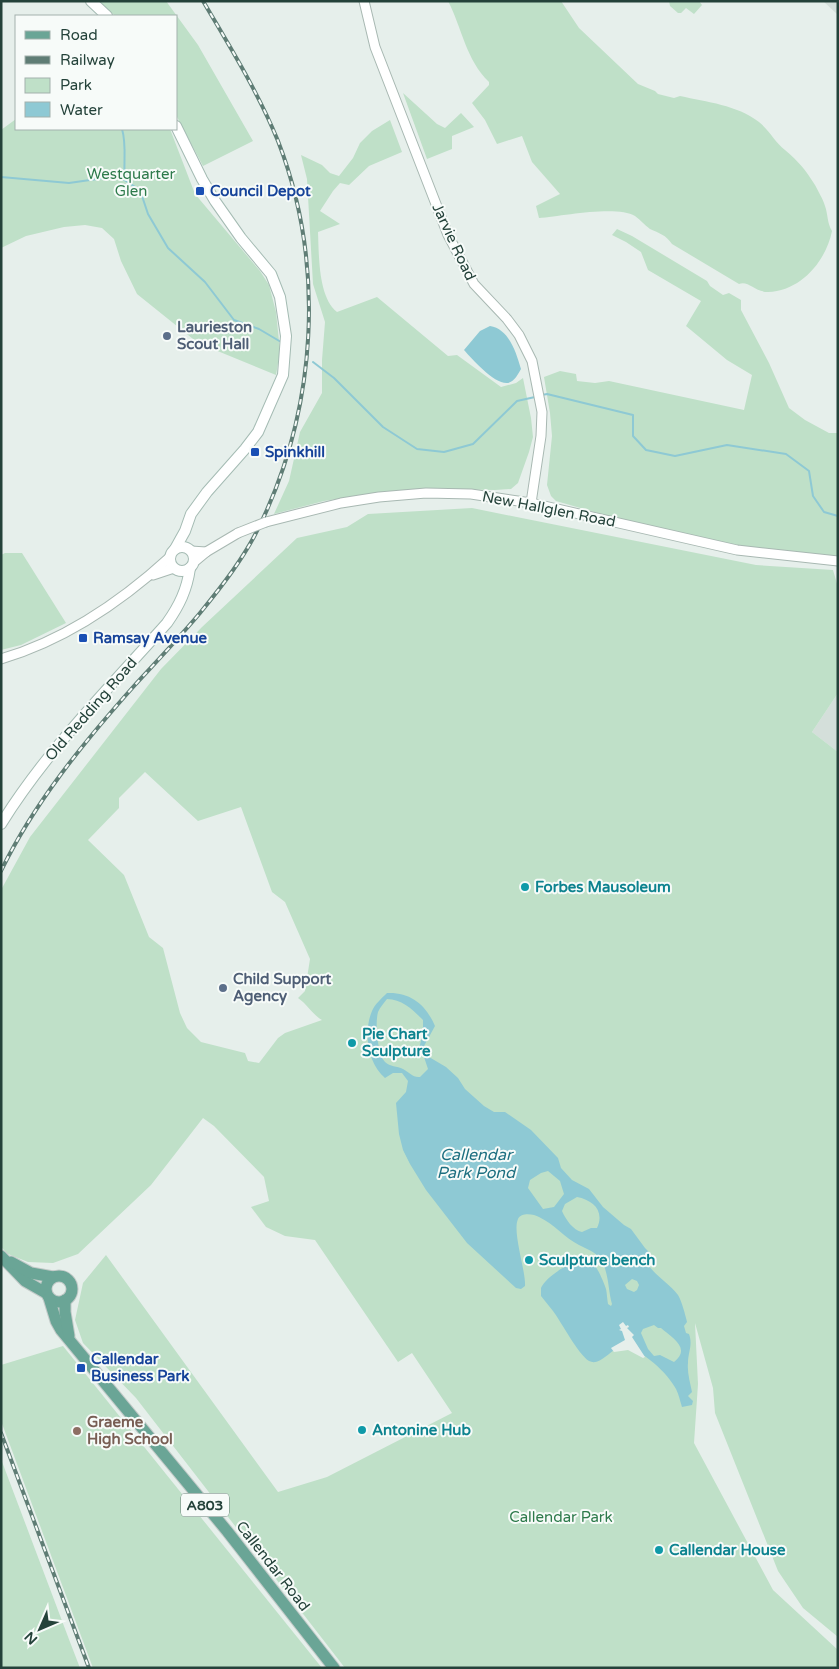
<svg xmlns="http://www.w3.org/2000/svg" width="839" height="1669" viewBox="0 0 839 1669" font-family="'Varela Round',sans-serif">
  <rect width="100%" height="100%" fill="#e6efeb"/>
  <g fill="#d4dfda">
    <path d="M823,1H838V15Z"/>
    <path d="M838,693V752L812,732Z"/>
  </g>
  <g fill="#bfe0c8" fill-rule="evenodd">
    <path d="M99,1H166L198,45L253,141L203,166L176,115V16H115Z"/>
    <path d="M448,1H561L579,28L638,84L655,91L658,94L674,98L680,96C707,102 737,105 759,122C770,131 775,142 785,150C799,162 805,169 815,185C818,191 823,199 825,206C828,214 827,223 832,231C826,261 801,291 768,292C755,292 748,280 739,284L672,244C666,235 659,233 650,229C644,225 641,220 635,216C617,205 562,216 539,218L536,206L560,194L532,162L522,136L497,144L485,120L472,103L489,85V82C466,60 462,28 448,1Z"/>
    <path d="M669,1H699L702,5L694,14L686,8L681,13H678L670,6Z"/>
    <path d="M403,93L437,124L445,128L461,113L474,127L452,136V149L427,159Z"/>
    <path d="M16,119V129H170L195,194L260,271L269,285L276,312L280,351L276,375L198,343L137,294L121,261L114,239L102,228L85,225L64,227L26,236L1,248V130Z"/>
    <path d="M390,120L402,152L369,166L349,185L340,183L333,191L320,211L340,224L318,232C319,255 318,297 337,312L377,297L448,356L457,355L501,387L516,383L523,378L531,418L533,437L529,452L518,483L511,489L495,490L432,489L380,492L324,501L274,514L289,481L300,432L322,393V360L325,322L313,284L307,179L301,155L322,165L330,173L339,176L353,158L360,143L372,131Z"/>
    <path d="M617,229L632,236L707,281L710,286L723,295L729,293L741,300V310L769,363L789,408L805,420L829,433H838V556L758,549L646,527L556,501L551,496L547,485L552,436L550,413L544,377L560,371L576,374L577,381L595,383L609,381L744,410L752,375L727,360L686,326L701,301L648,270L641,252L626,242L612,235Z"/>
    <path d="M472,508L756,565L833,570L838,587V693L812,732L838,752V1637L803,1608L778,1571L715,1413L713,1388L695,1323L698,1384L694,1443L773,1590L838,1650V1668H345L136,1398L83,1343L75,1320L83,1283L106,1255L278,1492L327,1477L452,1413L412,1353L398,1362L315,1240L285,1236L266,1227L251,1207L269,1201L264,1177L214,1126L203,1118L151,1185L78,1254L53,1263L28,1262L8,1254L1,1247V890L30,837L161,669L202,627L297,538L347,527L368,514ZM145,772L198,821L241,807L272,892L285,902L310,959L305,991L298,998C307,1004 313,1015 322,1020L285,1033L278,1038L259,1063L248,1061L245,1053L201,1042L187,1028L180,1013L163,948L149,937L124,875L88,840L119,808V798Z"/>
    <path d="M5,553H22L66,623L21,645L1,650V555Z"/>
    <path d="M63,1346L322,1668H93L1,1421V1365Z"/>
    <path d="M1,1459L70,1642L80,1668H1Z"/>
  </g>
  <g fill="#8ec9d4" fill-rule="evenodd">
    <path d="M490,326C509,329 516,352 521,369C518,374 515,381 508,383C495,385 472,359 464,350L480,331Z"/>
    <path d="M387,993C411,992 426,1005 435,1026L424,1046L429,1057L446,1067L458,1078L465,1089L484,1106L494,1112H505L531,1130L558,1158L561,1168L572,1180L589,1189L603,1207L624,1225L631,1229L645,1248L651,1254L647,1263C655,1276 669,1283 678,1295C682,1302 685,1314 687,1322L684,1326L686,1333L689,1334C693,1345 688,1352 688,1363C687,1372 690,1382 692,1392L688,1396L693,1401L692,1405L682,1407C680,1401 679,1395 676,1389C668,1373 635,1341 616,1349C608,1353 599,1366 589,1361C578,1354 562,1323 553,1311C549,1306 545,1301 541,1296C541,1293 541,1290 541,1288C546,1276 578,1255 591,1262C597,1265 604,1283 606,1289C607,1293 607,1299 608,1304L611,1306L612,1304C608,1290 609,1273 601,1260C596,1252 587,1249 579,1245C565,1238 554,1224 539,1217C534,1214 521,1212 518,1219C512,1232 526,1271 525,1286L521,1289L516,1288L467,1243L426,1190L410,1164L403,1150L399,1134L396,1103L406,1092L408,1081L402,1073H393L385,1078C368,1064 363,1032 372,1011C375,1004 381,999 387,993ZM387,999C402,999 413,1010 423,1020V1032L420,1045L428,1069L420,1077C413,1078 409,1072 403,1069C397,1066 390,1067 385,1062C377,1053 375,1023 378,1012C380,1007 384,1003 387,999ZM548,1171L560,1181L564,1194L554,1207L543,1209L528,1188L530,1180L541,1173ZM577,1197C593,1200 605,1211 597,1228H591L582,1232C573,1230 566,1220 562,1211L565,1204ZM632,1279L637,1281L639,1285L637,1290L634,1292L627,1289L625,1285ZM654,1325L658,1328H661C671,1337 692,1348 674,1362L660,1355L654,1356L648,1349L641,1333L643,1329Z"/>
  </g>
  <path fill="#e6efeb" d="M623,1322L626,1326L628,1325L629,1327L627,1328L634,1335L632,1337L645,1357L643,1358L628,1350L614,1352L611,1348L625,1340L622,1331L619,1330L621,1329L619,1325Z"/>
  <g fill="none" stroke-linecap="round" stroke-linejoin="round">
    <g stroke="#8ec9d4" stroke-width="2">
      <path d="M122,129C127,145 123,163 125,180"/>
      <path d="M1,177L69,183L118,176L140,190L148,214L168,248L205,282L234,320L259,329L281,342"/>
      <path d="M313,362L334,378L383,427L417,449L444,452L473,444L517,401L535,397"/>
      <path d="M542,395L547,394L633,415V436L646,450L675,456L727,445L786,454L809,471L813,496L824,512L838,516"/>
    </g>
    <g stroke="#a8b8b2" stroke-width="11">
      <g id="tertiary">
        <path d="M364,1L375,47L448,235L474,284L507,319L519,335L532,361L542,412L541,436L531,503"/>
        <path d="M266,522L341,503L379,497L426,493L471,494L531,503L737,550L838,561"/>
        <path d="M191,551L206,552"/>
        <path d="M194,562L206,552L238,533"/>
        <path d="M153,575L174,568"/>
        <path d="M1,659C65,640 121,602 170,557"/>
      </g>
    </g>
    <g stroke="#a4bbb3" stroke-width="12">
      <g id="secondary">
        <path d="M91,1L107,16"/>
        <circle cx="182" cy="559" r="12"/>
        <path d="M175,549L185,531L191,514L207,492L245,449L258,432L283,375L286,336L280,297L271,274L241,238L215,201L202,179L176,126"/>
        <path d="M1,824C47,750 109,688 167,623C179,606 187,590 190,568"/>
      </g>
    </g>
    <g stroke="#c2cac8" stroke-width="13">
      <g id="primary">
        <path d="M1,1256L25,1281L46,1293"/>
        <path d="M11,1262L31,1273L53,1277"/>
        <circle cx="59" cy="1289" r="13"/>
        <path d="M49,1298L56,1321L61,1330L227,1531L334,1668"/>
        <path d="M65,1300V1312L69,1336"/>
      </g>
    </g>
    <use href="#tertiary" stroke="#fff" stroke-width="9"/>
    <use href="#secondary" stroke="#fff" stroke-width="10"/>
    <use href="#primary" stroke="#6aa596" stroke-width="11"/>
    <g stroke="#5f7d75" stroke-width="4">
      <g id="rail">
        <path d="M1,871C34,803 84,742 134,686C156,662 179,638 200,613C222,586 244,558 259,527C317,408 326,265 278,141C258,92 230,47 203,1"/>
        <path d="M1,1433L89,1668"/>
      </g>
    </g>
    <use href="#rail" stroke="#f7fbf9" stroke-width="2" stroke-dasharray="5.5" stroke-linecap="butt"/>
    <g stroke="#a8b8b2" stroke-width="11" stroke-linecap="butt">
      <path id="tertiary-bridge" d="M238,533L266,522"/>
    </g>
    <use href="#tertiary-bridge" stroke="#fff" stroke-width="9"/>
  </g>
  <g fill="#1a4fb4" stroke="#f7fbf9" stroke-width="2">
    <rect x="195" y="186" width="10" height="10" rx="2.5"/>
    <rect x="250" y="447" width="10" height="10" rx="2.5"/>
    <rect x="78" y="633" width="10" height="10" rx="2.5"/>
    <rect x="76" y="1363" width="10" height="10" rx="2.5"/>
  </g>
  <g fill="#5c6f8a" stroke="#f7fbf9" stroke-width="2">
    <circle cx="167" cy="336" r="5"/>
    <circle cx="223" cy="988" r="5"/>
  </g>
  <g fill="#0f9aa8" stroke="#f7fbf9" stroke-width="2">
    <circle cx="525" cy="887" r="5"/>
    <circle cx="352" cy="1043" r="5"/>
    <circle cx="529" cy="1260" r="5"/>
    <circle cx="362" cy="1430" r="5"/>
    <circle cx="659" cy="1550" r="5"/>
  </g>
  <circle fill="#8d6e63" stroke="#f7fbf9" stroke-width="2" cx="77" cy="1431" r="5"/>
  <g text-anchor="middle" stroke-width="4" stroke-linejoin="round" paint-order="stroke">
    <rect fill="#f7fbf9" stroke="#637a73" stroke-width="1" x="181" y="1493.5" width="48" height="23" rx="4"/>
    <g font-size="14" font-weight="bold" fill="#24423a">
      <text x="205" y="1510">A803</text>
    </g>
    <g font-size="15" fill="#2d7a4b" stroke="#f7fbf9">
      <text x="131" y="179">Westquarter<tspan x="131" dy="17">Glen</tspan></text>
      <text x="561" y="1522">Callendar Park</text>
    </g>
    <g font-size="15" font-weight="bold" fill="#164399" stroke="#f7fbf9" text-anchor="start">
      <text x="210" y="196">Council Depot</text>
      <text x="265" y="457">Spinkhill</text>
      <text x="93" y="643">Ramsay Avenue</text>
      <text x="91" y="1364">Callendar<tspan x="91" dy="17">Business Park</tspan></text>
    </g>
    <g font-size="15" fill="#24423a" stroke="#f7fbf9">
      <text transform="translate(454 242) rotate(65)" y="5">Jarvie Road</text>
      <text transform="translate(549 509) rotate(11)" y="5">New Hallglen Road</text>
      <text transform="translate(91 709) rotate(-49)" y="5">Old Redding Road</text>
      <text transform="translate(273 1566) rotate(52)" y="5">Callendar Road</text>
    </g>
    <g font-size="15" font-weight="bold" fill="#4e5e75" stroke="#f7fbf9" text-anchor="start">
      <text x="177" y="332">Laurieston<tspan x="177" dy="17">Scout Hall</tspan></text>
      <text x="233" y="984">Child Support<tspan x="233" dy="17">Agency</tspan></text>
    </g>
    <g font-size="15" font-weight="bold" fill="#0d838f" stroke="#f7fbf9" text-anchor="start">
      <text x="535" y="892">Forbes Mausoleum</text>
      <text x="362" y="1039">Pie Chart<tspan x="362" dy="17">Sculpture</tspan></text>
      <text x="539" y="1265">Sculpture bench</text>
      <text x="372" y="1435">Antonine Hub</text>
      <text x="669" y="1555">Callendar House</text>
    </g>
    <g font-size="15" font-weight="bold" fill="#785e54" stroke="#f7fbf9" text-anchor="start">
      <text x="87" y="1427">Graeme<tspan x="87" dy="17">High School</tspan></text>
    </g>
    <g font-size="16" font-style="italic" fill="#1c6f80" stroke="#f7fbf9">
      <text x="476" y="1160">Callendar<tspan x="476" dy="18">Park Pond</tspan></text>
    </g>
  </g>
  <rect width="839" height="1669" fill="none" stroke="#24423a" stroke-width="5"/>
  <rect x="15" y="15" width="162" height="115" fill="#f7fbf9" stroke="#a3b1ad"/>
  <rect x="25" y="31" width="25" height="8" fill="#6aa596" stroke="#a3b1ad"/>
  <text x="60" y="40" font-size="15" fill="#24423a">Road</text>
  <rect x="25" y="56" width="25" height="8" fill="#5f7d75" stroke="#a3b1ad"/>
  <text x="60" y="65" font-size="15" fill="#24423a">Railway</text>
  <rect x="25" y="78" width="25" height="15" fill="#bfe0c8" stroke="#a3b1ad"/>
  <text x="60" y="90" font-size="15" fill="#24423a">Park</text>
  <rect x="25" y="102" width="25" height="15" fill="#8ec9d4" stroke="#a3b1ad"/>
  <text x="60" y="115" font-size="15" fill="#24423a">Water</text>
  <g transform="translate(40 1629) rotate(225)" stroke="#f7fbf9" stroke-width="4" paint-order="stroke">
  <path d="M0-4L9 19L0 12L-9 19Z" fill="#24423a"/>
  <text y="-8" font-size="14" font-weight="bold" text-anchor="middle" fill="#24423a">N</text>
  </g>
</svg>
